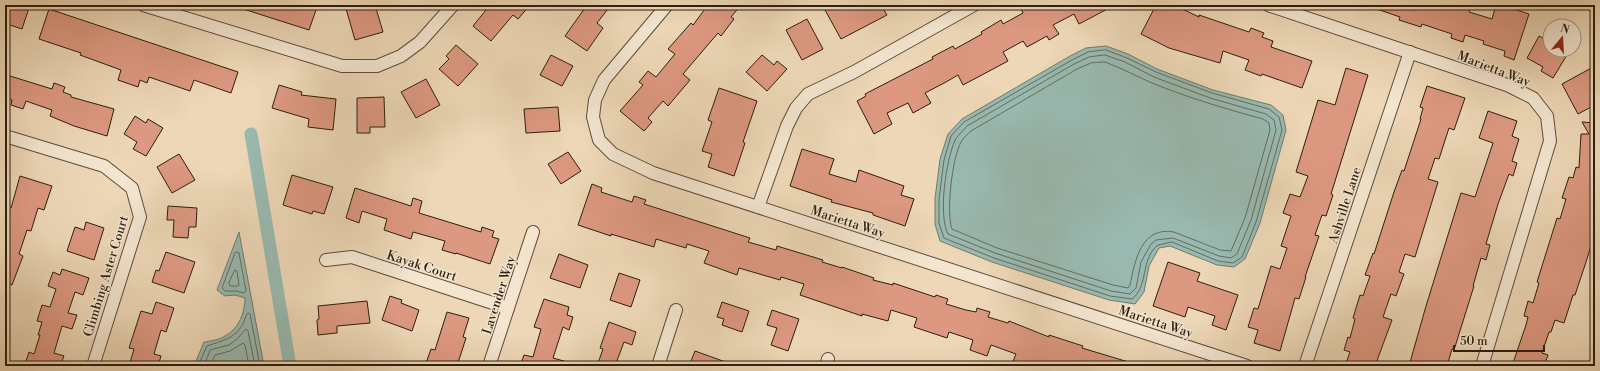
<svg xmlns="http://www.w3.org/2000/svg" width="1600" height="371" viewBox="0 0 1600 371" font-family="'Libre Bodoni',serif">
  <rect width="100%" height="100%" fill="#edd7b6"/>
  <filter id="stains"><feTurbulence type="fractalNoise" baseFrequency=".005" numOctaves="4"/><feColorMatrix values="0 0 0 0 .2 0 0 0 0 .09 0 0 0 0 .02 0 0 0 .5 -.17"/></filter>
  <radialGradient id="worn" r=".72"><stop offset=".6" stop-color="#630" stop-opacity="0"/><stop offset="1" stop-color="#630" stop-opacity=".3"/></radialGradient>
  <g fill="#99b9b0" stroke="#6e7b6f">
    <path d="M1106,46L1128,54L1157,69L1213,90L1271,105L1283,115L1286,130L1260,223L1245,259L1234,267L1217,265L1170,246L1159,248L1149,266L1144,292L1135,304L1109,300L992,262L940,241L935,224V199L940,159L948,134L962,119L1070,56L1086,48Z"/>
    <path d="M239,232L264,366H194L204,342C211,341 219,340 225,336C239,329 245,312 245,298L235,295L225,296L217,290Z"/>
  </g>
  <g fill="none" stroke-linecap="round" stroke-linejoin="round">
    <g stroke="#646c5f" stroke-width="1">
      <path d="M1106,50L1127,58L1156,72L1212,93L1269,109L1279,117L1282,130L1256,222L1242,257L1233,263L1218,261L1172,242L1158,245C1140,259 1149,286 1132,299L1110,296L994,258L944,238L939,223V199L944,160L951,136L964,122L1072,60L1088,52Z"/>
      <path d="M1105,55L1125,62L1154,77L1210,98L1266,114L1274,120L1276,130L1251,220L1237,254L1231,258L1219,256L1173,238L1156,240L1151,244L1141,262L1136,288L1130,294L1111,291L995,253L948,234C938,214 946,161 955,140C958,135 963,131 967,126L1074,64L1089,57Z"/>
      <path d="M1105,62C1121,68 1136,76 1152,83C1189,98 1226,109 1263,119L1269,123L1270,130L1245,218L1231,251L1220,250L1174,232C1141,226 1135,261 1130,285L1128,288L1113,285L997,248L952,229C946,212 952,159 961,142C963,138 968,134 971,131L1077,69L1091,63Z"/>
      <path d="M237,252L239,253L246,291L244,293L236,291H225L222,288L235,253Z"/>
      <path d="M235,270L237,271L239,285L238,286H230L229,283Z"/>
      <path d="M198,366L207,346C221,341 235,339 243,324C245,320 245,316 248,313L250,314L260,366"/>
      <path d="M204,366L210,350L229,345L237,339L246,329L248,331L255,366"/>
      <path d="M210,366L215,355L230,351L243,343L245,345L249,366"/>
    </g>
    <path stroke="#99b9b0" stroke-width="13" d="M251,134L290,366"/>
  </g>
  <g fill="#dc9880" stroke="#2e1e0e">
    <path d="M5,5H30L22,29L7,24L8,21L5,20Z"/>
    <path d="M238,5H312L317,7L309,30L237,7Z"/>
    <path d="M345,5H375L383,32L355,40Z"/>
    <path d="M490,5H530L518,19L513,15L491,41L473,26Z"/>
    <path d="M587,5H611L597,23L603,28L587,51L565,36Z"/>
    <path d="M708,5H741L731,17L734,19L721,36L718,33L683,74L690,80L668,106L663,101L648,118L652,122L644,131L620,111L643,85L639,82L648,71L656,77L675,54L668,49L691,23L693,25Z"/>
    <path d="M834,5H881L887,15L841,39L825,10Z"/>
    <path d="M1028,5H1115L1079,24L1074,14L1053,25L1059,34L1049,40L1047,36L1027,47L1023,41L1003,52L1008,61L963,85L958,75L946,82L925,93L931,103L913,113L908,103L887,113L892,124L874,134L857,101L866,96L865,94L933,59L932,57L953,46L955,49L982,34L981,32L1001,20L1003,24L1023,13L1021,9Z"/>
    <path d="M1156,5H1174L1199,17V15L1249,32L1251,28L1264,33L1262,37L1273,41L1271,47L1312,61L1302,88L1262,74L1261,76L1245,70L1249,60L1223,51L1220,63L1169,48L1141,34Z"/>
    <path d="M1371,5H1399L1416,10L1417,5H1471L1469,12L1492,19L1496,5H1502L1529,14L1514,60L1504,56L1505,51L1483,44L1484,41L1465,35L1463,42L1451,38L1452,34L1422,24L1421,27L1399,20L1400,17L1371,7Z"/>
    <path d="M49,9L238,72L231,93L194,80L190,91L149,77L147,83L140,80L138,87L118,80L121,70L80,55L81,53L39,39Z"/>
    <path d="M807,19L823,49L802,60L786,30Z"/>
    <path d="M1539,36L1550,42V50H1570L1553,78L1541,71L1543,67L1527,58Z"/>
    <path d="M456,45L478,64L458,86L439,69L449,59L446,56Z"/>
    <path d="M551,55L573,66L562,86L540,75Z"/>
    <path d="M762,55L774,65L777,61L787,69L767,91L746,72Z"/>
    <path d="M1595,66V105L1578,114L1562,84Z"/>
    <path d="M1346,68L1368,75L1331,194L1333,195L1326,216L1322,215L1315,235L1319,236L1305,277H1306L1299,299L1295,298L1280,351L1254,343L1258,330L1248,327L1254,308L1258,309L1271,266L1280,269L1287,248L1281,246L1291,216L1283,213L1290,194L1300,197L1308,176L1296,172L1318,100L1335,105Z"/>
    <path d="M10,76L52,89L54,83L65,87L63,92L71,95V97L114,109L107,136L74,126L50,116L52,110L26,101L23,109L11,105L12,100L5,98V77L9,78Z"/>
    <path d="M426,79L440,105L416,118L401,92Z"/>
    <path d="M279,85L302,92L301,95L336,99L333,130L308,127L309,119L272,108Z"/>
    <path d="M1427,86L1465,98L1454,130L1449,128L1439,159L1435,158L1428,179L1438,182L1415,257L1405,254L1399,272L1404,274L1396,296L1391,294L1383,317L1392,320L1375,366H1345L1350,352L1344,350L1348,337L1350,338L1355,319L1353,318L1360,295L1363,296L1370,276L1365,275L1373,253L1374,254L1394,192L1402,170L1404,171L1421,119H1420L1423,108L1420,107Z"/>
    <path d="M719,88L757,101L743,142L745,143L734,176L708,167L712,154L702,151L712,122L708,120Z"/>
    <path d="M384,97L385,127H370V133H357V98Z"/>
    <path d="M558,107L560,131L526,133L524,109Z"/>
    <path d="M1488,111L1517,121L1512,136L1519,139L1512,161L1517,163L1513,176L1509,174L1498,204L1486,244L1490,245L1486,260L1481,258L1473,286H1474L1454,350L1452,349L1447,366H1409L1426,306L1461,193L1475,197L1493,143L1479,138Z"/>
    <path d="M135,116L146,123L148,119L163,128L146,156L133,149L137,142L124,134Z"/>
    <path d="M1582,122L1595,123V146L1592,145L1591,172L1595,173V233L1586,262L1575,295H1573L1564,323L1555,320L1551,332H1549L1542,353L1548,355L1544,366H1512L1526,325L1528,317L1524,316L1528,301L1533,303L1539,283L1537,282L1557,218L1560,219L1566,199L1562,198L1569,177L1573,178L1576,167L1579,168L1581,134H1589Z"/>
    <path d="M802,149L834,159L829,174L856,182L859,170L904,186L901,195L914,199L905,226L873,215V213L831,202L832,200L790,186Z"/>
    <path d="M568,152L581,171L561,184L548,164Z"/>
    <path d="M179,154L195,180L172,193L157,167Z"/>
    <path d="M292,175L333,187L324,214L313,211L312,214L283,205Z"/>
    <path d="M20,176L52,186L44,210L38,208L31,231L27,230L19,254L23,256L12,285L5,282V220L9,207L11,208Z"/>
    <path d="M592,184L602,188L601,192L632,202L634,196L646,200L644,204L750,238L748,242L776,250L777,246L823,260L822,262L842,268V267L874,278L873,280L893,285V283L935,297L936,295L948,299L946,304L966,310L976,312L977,308L990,312L988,317L1008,323L1009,321L1049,337V335L1083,346L1082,348L1135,364L1134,366H1018L1012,364L1016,354L991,345L987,356L970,350L973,340L949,332L947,338L914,327L917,318L891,310L888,321L862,314V316L800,295L804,284L781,277L780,280L739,268L737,275L704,263L709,251L687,244L686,248L656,239L654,247L611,234V236L578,225Z"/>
    <path d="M355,188L411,206L413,198L422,201L419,213L481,232L482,227L494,231L492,237L499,239L490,264L456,253V254L442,250L445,241L413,232L411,239L384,230L387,219L362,211L359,223L346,218Z"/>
    <path d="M168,206L197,208L196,227H189L188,238L173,237L174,220H167Z"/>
    <path d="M86,222L104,228L94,260L67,251L75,227L84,230Z"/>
    <path d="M166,252L195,262L184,293L152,282L156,270L159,271Z"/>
    <path d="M559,254L588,265L580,288L550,278Z"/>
    <path d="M1168,262L1200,273L1197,281L1238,295L1226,330L1212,325L1215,316L1188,307L1185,317L1153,306Z"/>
    <path d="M62,269L89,278L83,295L75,292L68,313L77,315L72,329L62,326L54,353L64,356L60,366H31L25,364L29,352L34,354L40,335H38L42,322L37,321L42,305L50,307L56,289L48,286L53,272L60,275Z"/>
    <path d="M619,273L640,280L631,307L610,300Z"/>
    <path d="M390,296L402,300L401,303L419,310L412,331L382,320Z"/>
    <path d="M544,299L569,307L567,315L573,317L569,330L563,327L553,358L571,363V366H520L524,355L533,357L541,329L534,327Z"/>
    <path d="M367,301L370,323L337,326V333L318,335L317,320L319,319L318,306Z"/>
    <path d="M156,302L174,308L166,332L161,330L154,354L161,356L158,366H129L134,349L129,348L141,311L152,314Z"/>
    <path d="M722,302L749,311L742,332L722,325L724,319L717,317Z"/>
    <path d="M772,310L799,319L788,351L771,345L777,328L767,325Z"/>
    <path d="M447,312L469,318L463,337L466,338L457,366H425L431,349L435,350Z"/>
    <path d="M609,322L636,332L632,345L624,342L615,366H597L603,349L600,348Z"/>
    <path d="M695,351L734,365V366H689Z"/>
  </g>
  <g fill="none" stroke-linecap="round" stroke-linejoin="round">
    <g stroke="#5e4c38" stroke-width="14">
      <g id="minor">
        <path d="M143,5L342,66H377L401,56L420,42L453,5"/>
        <path d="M667,5L604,80L595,100L593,117L599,140L613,154L653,173L1247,366"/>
        <path d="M1268,5L1507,85L1533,98L1547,116L1550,141L1482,366"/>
        <path d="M5,136L104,166L132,188L140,217L93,366"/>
        <path d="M758,207L787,126L796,108L808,94L854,72L974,5"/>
        <path d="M326,260L352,257L508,308"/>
        <path d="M489,366L533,232"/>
        <path d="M658,366L676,310"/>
        <path d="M826,366L828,359"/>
        <path d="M1305,366L1410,52"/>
      </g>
    </g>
    <use href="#minor" stroke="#f3e5d0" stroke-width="12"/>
  </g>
  <g text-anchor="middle" stroke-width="3" stroke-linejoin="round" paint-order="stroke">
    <g font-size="13" fill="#2e1e0e" stroke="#f3e5d0">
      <text transform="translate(1494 68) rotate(21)" y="5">Marietta Way</text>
      <text transform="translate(1344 205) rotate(-72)" y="5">Ashville Lane</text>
      <text transform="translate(848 221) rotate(18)" y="5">Marietta Way</text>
      <text transform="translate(422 265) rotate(18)" y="5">Kayak Court</text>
      <text transform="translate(105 276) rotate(-73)" y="5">Climbing Aster Court</text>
      <text transform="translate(498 295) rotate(-72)" y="5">Lavender Way</text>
      <text transform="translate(1156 321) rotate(18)" y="5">Marietta Way</text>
    </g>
  </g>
  <rect width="1600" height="371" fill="none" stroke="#edd7b6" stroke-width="20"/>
  <rect x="6" y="6" width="1588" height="359" fill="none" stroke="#2e1e0e" stroke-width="2"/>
  <rect x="10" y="10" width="1580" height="351" fill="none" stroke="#2e1e0e"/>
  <g transform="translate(1562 38) rotate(18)"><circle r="19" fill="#f3e5d0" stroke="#a49582"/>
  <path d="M0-3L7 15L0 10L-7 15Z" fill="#8f2418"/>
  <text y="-6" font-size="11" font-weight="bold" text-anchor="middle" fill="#2e1e0e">N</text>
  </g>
  <path d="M1454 345v6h90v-6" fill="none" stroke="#2e1e0e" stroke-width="2"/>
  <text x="1460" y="345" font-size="12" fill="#2e1e0e" stroke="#f3e5d0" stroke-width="3" paint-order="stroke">50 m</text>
  <rect width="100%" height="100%" filter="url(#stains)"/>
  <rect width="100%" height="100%" fill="url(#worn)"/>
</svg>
